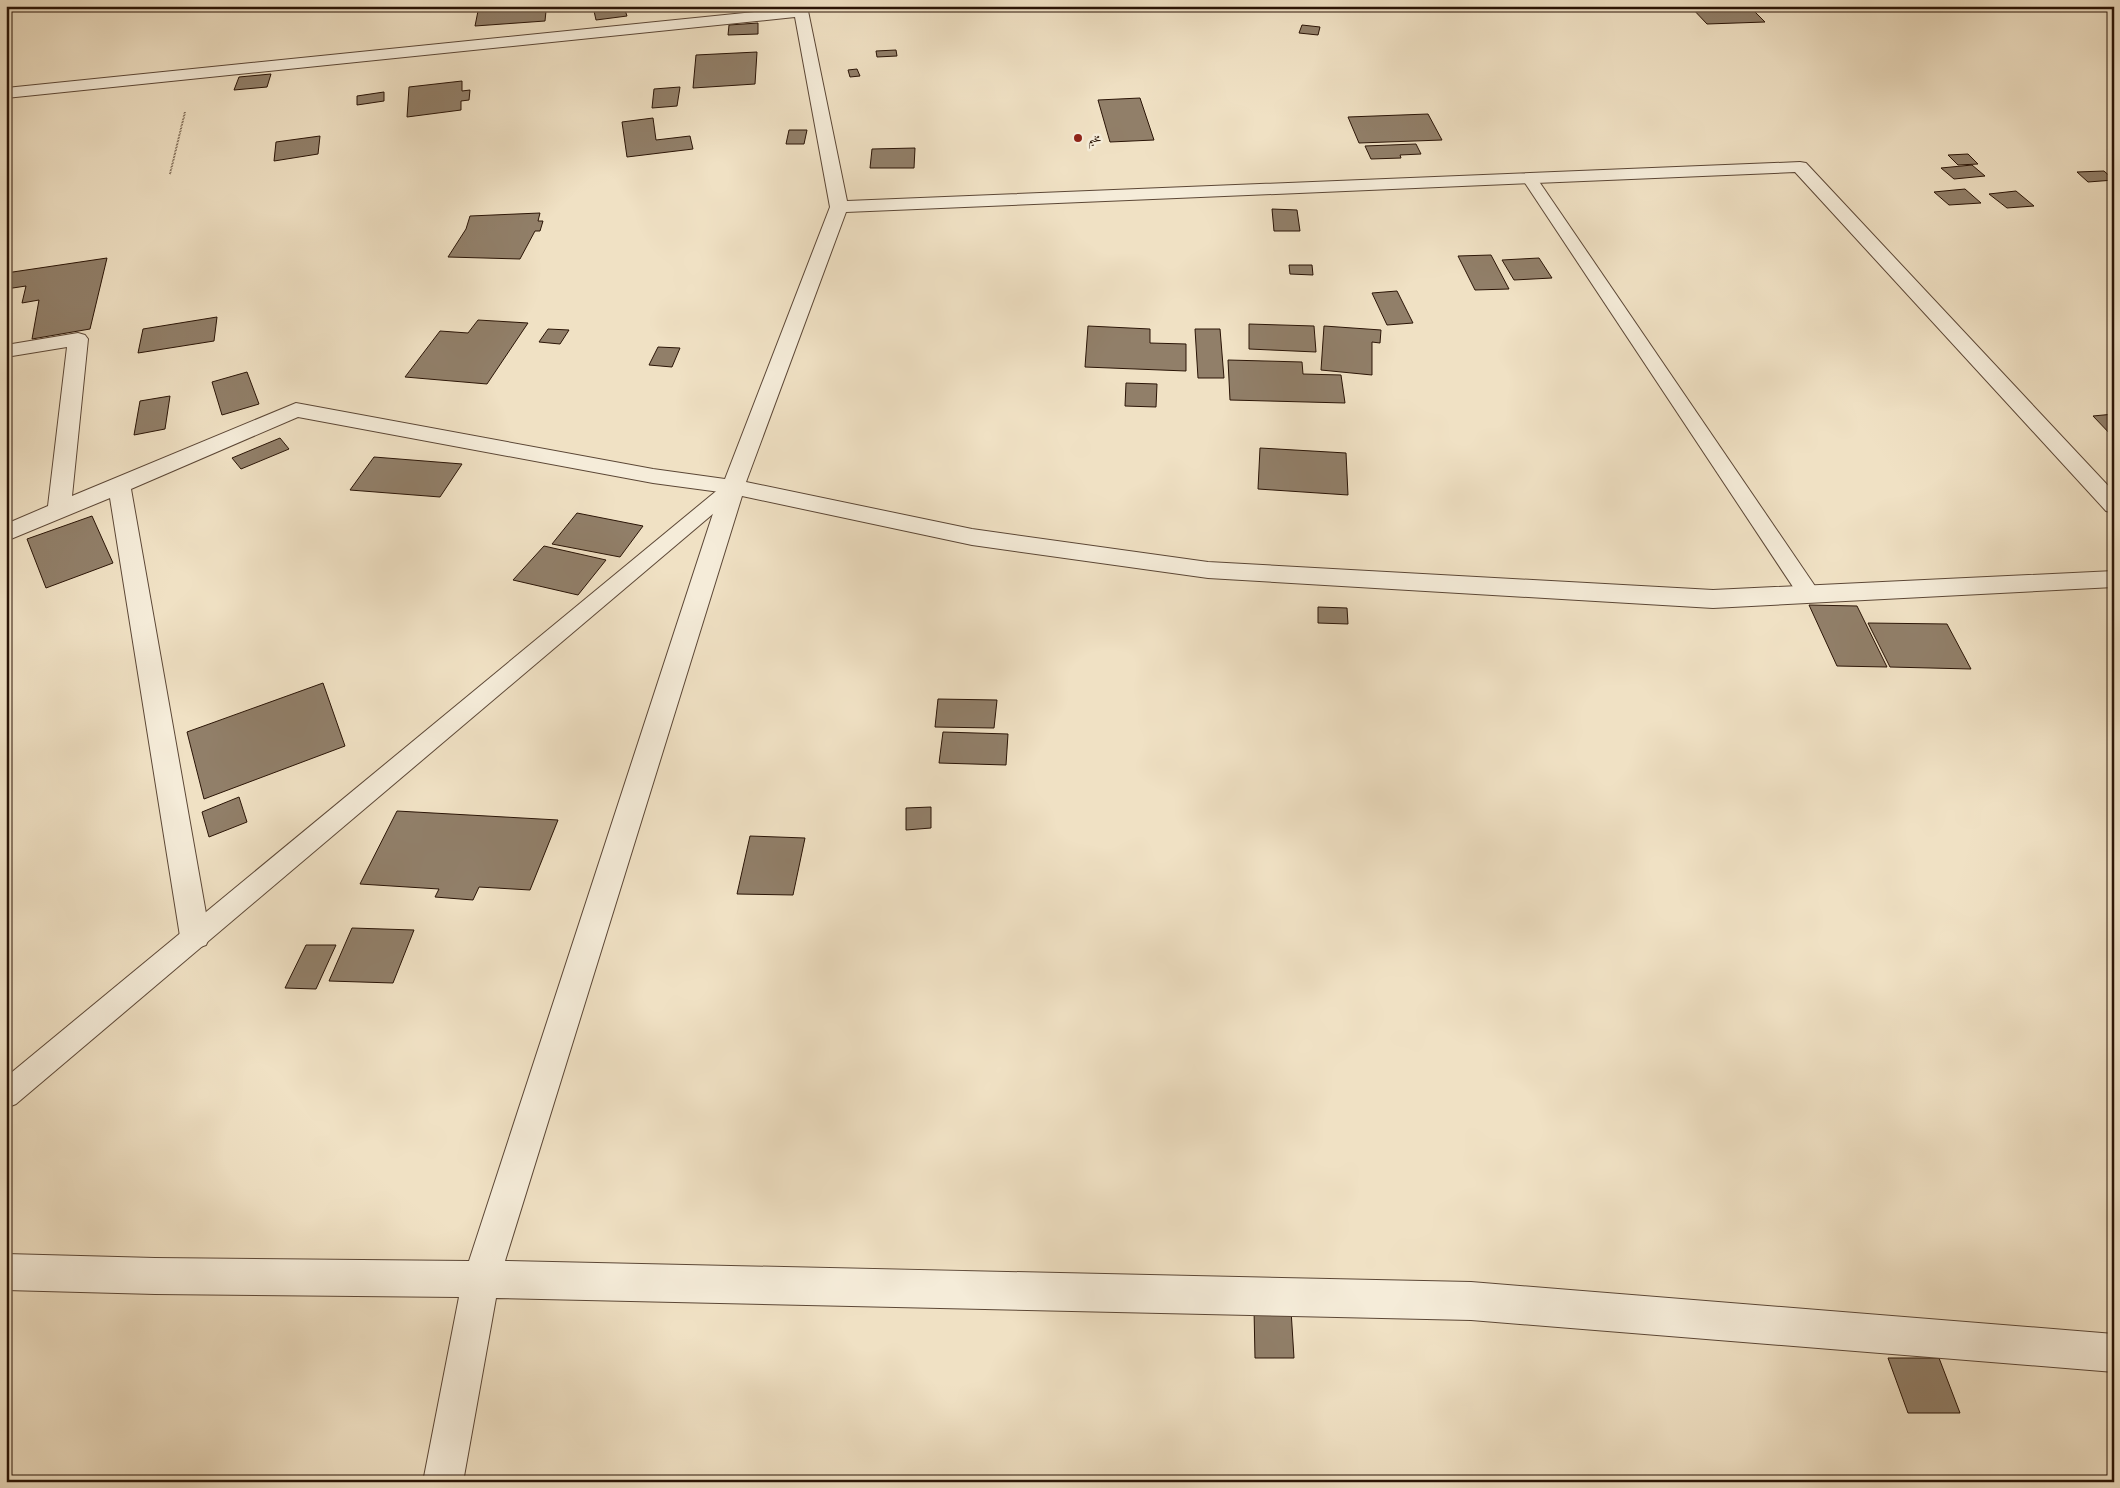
<svg xmlns="http://www.w3.org/2000/svg" width="2120" height="1488" viewBox="0 0 2120 1488" font-family="'IM FELL English',Amiri,serif">
  <rect width="100%" height="100%" fill="#f0e1c4"/>
  <filter id="stains"><feTurbulence type="fractalNoise" baseFrequency=".004" numOctaves="4"/><feColorMatrix values="0 0 0 0 .2 0 0 0 0 .09 0 0 0 0 .02 0 0 0 .5 -.17"/></filter>
  <radialGradient id="worn" r=".72"><stop offset=".6" stop-color="#630" stop-opacity="0"/><stop offset="1" stop-color="#630" stop-opacity=".3"/></radialGradient>
  <g fill="#917f69" stroke="#2a1406">
    <path d="M479,6H554V10L546,11L545,21L475,26Z"/>
    <path d="M1690,6H1739L1743,9H1752L1765,22L1707,24Z"/>
    <path d="M624,7L627,16L596,20L594,11Z"/>
    <path d="M758,23V34L728,35L729,25Z"/>
    <path d="M1302,25L1320,27L1318,35L1299,33Z"/>
    <path d="M896,50L897,56L877,57L876,51Z"/>
    <path d="M757,52L755,84L693,88L696,55Z"/>
    <path d="M857,69L860,76L850,77L848,70Z"/>
    <path d="M271,74L267,87L234,90L239,77Z"/>
    <path d="M462,81V91L470,90L469,100L461,101V110L407,117L409,87Z"/>
    <path d="M680,87L677,106L652,108L654,89Z"/>
    <path d="M384,92V101L357,105V96Z"/>
    <path d="M1140,98L1154,140L1110,142L1098,100Z"/>
    <path d="M1428,114L1442,140L1359,143L1348,117Z"/>
    <path d="M653,118L656,140L690,136L693,149L627,157L622,122Z"/>
    <path d="M789,130H807L804,144H786Z"/>
    <path d="M320,136L318,154L274,161L276,142Z"/>
    <path d="M1416,144L1421,154L1400,155L1401,158L1371,159L1365,146Z"/>
    <path d="M915,148L914,168H870L872,149Z"/>
    <path d="M1968,154L1978,164L1958,165L1948,155Z"/>
    <path d="M1972,165L1985,176L1954,179L1941,168Z"/>
    <path d="M2104,171L2114,180L2088,182L2077,172Z"/>
    <path d="M1965,189L1981,203L1949,205L1934,192Z"/>
    <path d="M2016,191L2034,206L2007,208L1989,194Z"/>
    <path d="M1272,209L1297,210L1300,231H1274Z"/>
    <path d="M540,213L538,221H543L540,231H535L520,259L448,257L466,229L470,216Z"/>
    <path d="M1491,255L1509,289L1475,290L1458,256Z"/>
    <path d="M107,258L90,329L32,339L39,300L22,303L26,286L6,289V273Z"/>
    <path d="M1539,258L1552,278L1514,280L1502,260Z"/>
    <path d="M1289,265H1312L1313,275L1290,274Z"/>
    <path d="M1397,291L1413,323L1387,325L1372,293Z"/>
    <path d="M217,317L214,341L138,353L143,329Z"/>
    <path d="M478,320L528,323L487,384L405,377L440,331L468,333Z"/>
    <path d="M1249,324L1314,326L1316,352L1249,349Z"/>
    <path d="M1088,326L1150,329V343L1186,344V371L1085,367Z"/>
    <path d="M1324,326L1381,330L1380,343L1372,342V375L1321,370Z"/>
    <path d="M548,329L569,330L560,344L539,342Z"/>
    <path d="M1195,329H1220L1224,378H1198Z"/>
    <path d="M658,347L680,348L672,367L649,365Z"/>
    <path d="M1228,360L1302,362L1303,374L1341,375L1345,403L1230,400Z"/>
    <path d="M247,372L259,404L222,415L212,382Z"/>
    <path d="M1126,383L1157,384L1156,407L1125,406Z"/>
    <path d="M170,396L165,429L134,435L140,401Z"/>
    <path d="M2114,414V437H2113L2093,416Z"/>
    <path d="M280,438L289,449L241,469L232,458Z"/>
    <path d="M1260,448L1346,453L1348,495L1258,489Z"/>
    <path d="M374,457L462,464L440,497L350,490Z"/>
    <path d="M577,513L643,526L620,557L552,544Z"/>
    <path d="M92,516L113,563L46,588L27,539Z"/>
    <path d="M544,546L606,560L578,595L513,580Z"/>
    <path d="M1809,605L1857,606L1887,667L1837,666Z"/>
    <path d="M1318,607L1347,608L1348,624L1318,623Z"/>
    <path d="M1868,623L1947,624L1971,669L1890,667Z"/>
    <path d="M323,683L345,746L204,799L187,732Z"/>
    <path d="M938,699L997,700L994,728L935,727Z"/>
    <path d="M943,732L1008,734L1006,765L939,763Z"/>
    <path d="M239,797L247,822L209,837L202,812Z"/>
    <path d="M931,807V828L906,830V808Z"/>
    <path d="M397,811L558,820L530,890L479,887L473,900L435,897L439,889L360,884Z"/>
    <path d="M750,836L805,838L793,895L737,894Z"/>
    <path d="M352,928L414,930L393,983L329,981Z"/>
    <path d="M306,945H336L316,989L285,988Z"/>
    <path d="M1254,1309L1291,1310L1294,1358H1255Z"/>
    <path d="M1888,1358H1939L1960,1413H1908Z"/>
  </g>
  <g fill="none" stroke-linecap="round" stroke-linejoin="round">
    <g stroke="#5c4736" stroke-width="2">
      <g id="service">
        <path d="M1531,175L1536,177L1817,589L1820,594L1817,599L1809,601L1801,599L1523,180Z"/>
        <path d="M733,481L740,483L743,487L740,491L16,1104L6,1108V1077L726,483Z"/>
      </g>
    </g>
    <g stroke="#5c4736" stroke-width="2">
      <path id="minor" d="M793,6H807L847,201L1800,162L1806,163L2114,492V513L2106,511L1795,172L846,212L746,482L972,529L1208,562L1713,590L2114,571V587L1713,608L1208,578L972,545L742,496L505,1261L1471,1282L2114,1334V1372L1471,1320L496,1298L463,1482H423L459,1297L155,1294L6,1290V1254L155,1258L469,1261L720,492L653,483L298,417L131,489L210,936L206,945L195,949L184,945L180,936L110,498L6,541V524L48,506L67,347L6,357V345L78,333L85,335L88,339L72,496L296,403L653,469L725,479L830,207L795,17L6,98V88L793,8Z"/>
    </g>
    <path stroke="#2a1406" stroke-width="2" stroke-dasharray="0.5 1" stroke-linecap="butt" d="M170,174L185,112"/>
    <use href="#service" fill="#f5ecd9" fill-rule="evenodd"/>
    <use href="#minor" fill="#f5ecd9" fill-rule="evenodd"/>
  </g>
  <circle fill="#8f2418" stroke="#f5ecd9" stroke-width="2" cx="1078" cy="138" r="5"/>
  <g text-anchor="middle" stroke-width="5" stroke-linejoin="round" paint-order="stroke">
    <g font-size="11" fill="#2a1406" stroke="#f5ecd9" text-anchor="start">
      <text x="1088" y="142">مخيم</text>
    </g>
  </g>
  <rect width="2120" height="1488" fill="none" stroke="#f0e1c4" stroke-width="25"/>
  <rect x="8" y="8" width="2105" height="1473" fill="none" stroke="#2a1406" stroke-width="2.5"/>
  <rect x="12" y="12" width="2095" height="1463" fill="none" stroke="#2a1406"/>
  <rect width="100%" height="100%" filter="url(#stains)"/>
  <rect width="100%" height="100%" fill="url(#worn)"/>
</svg>
